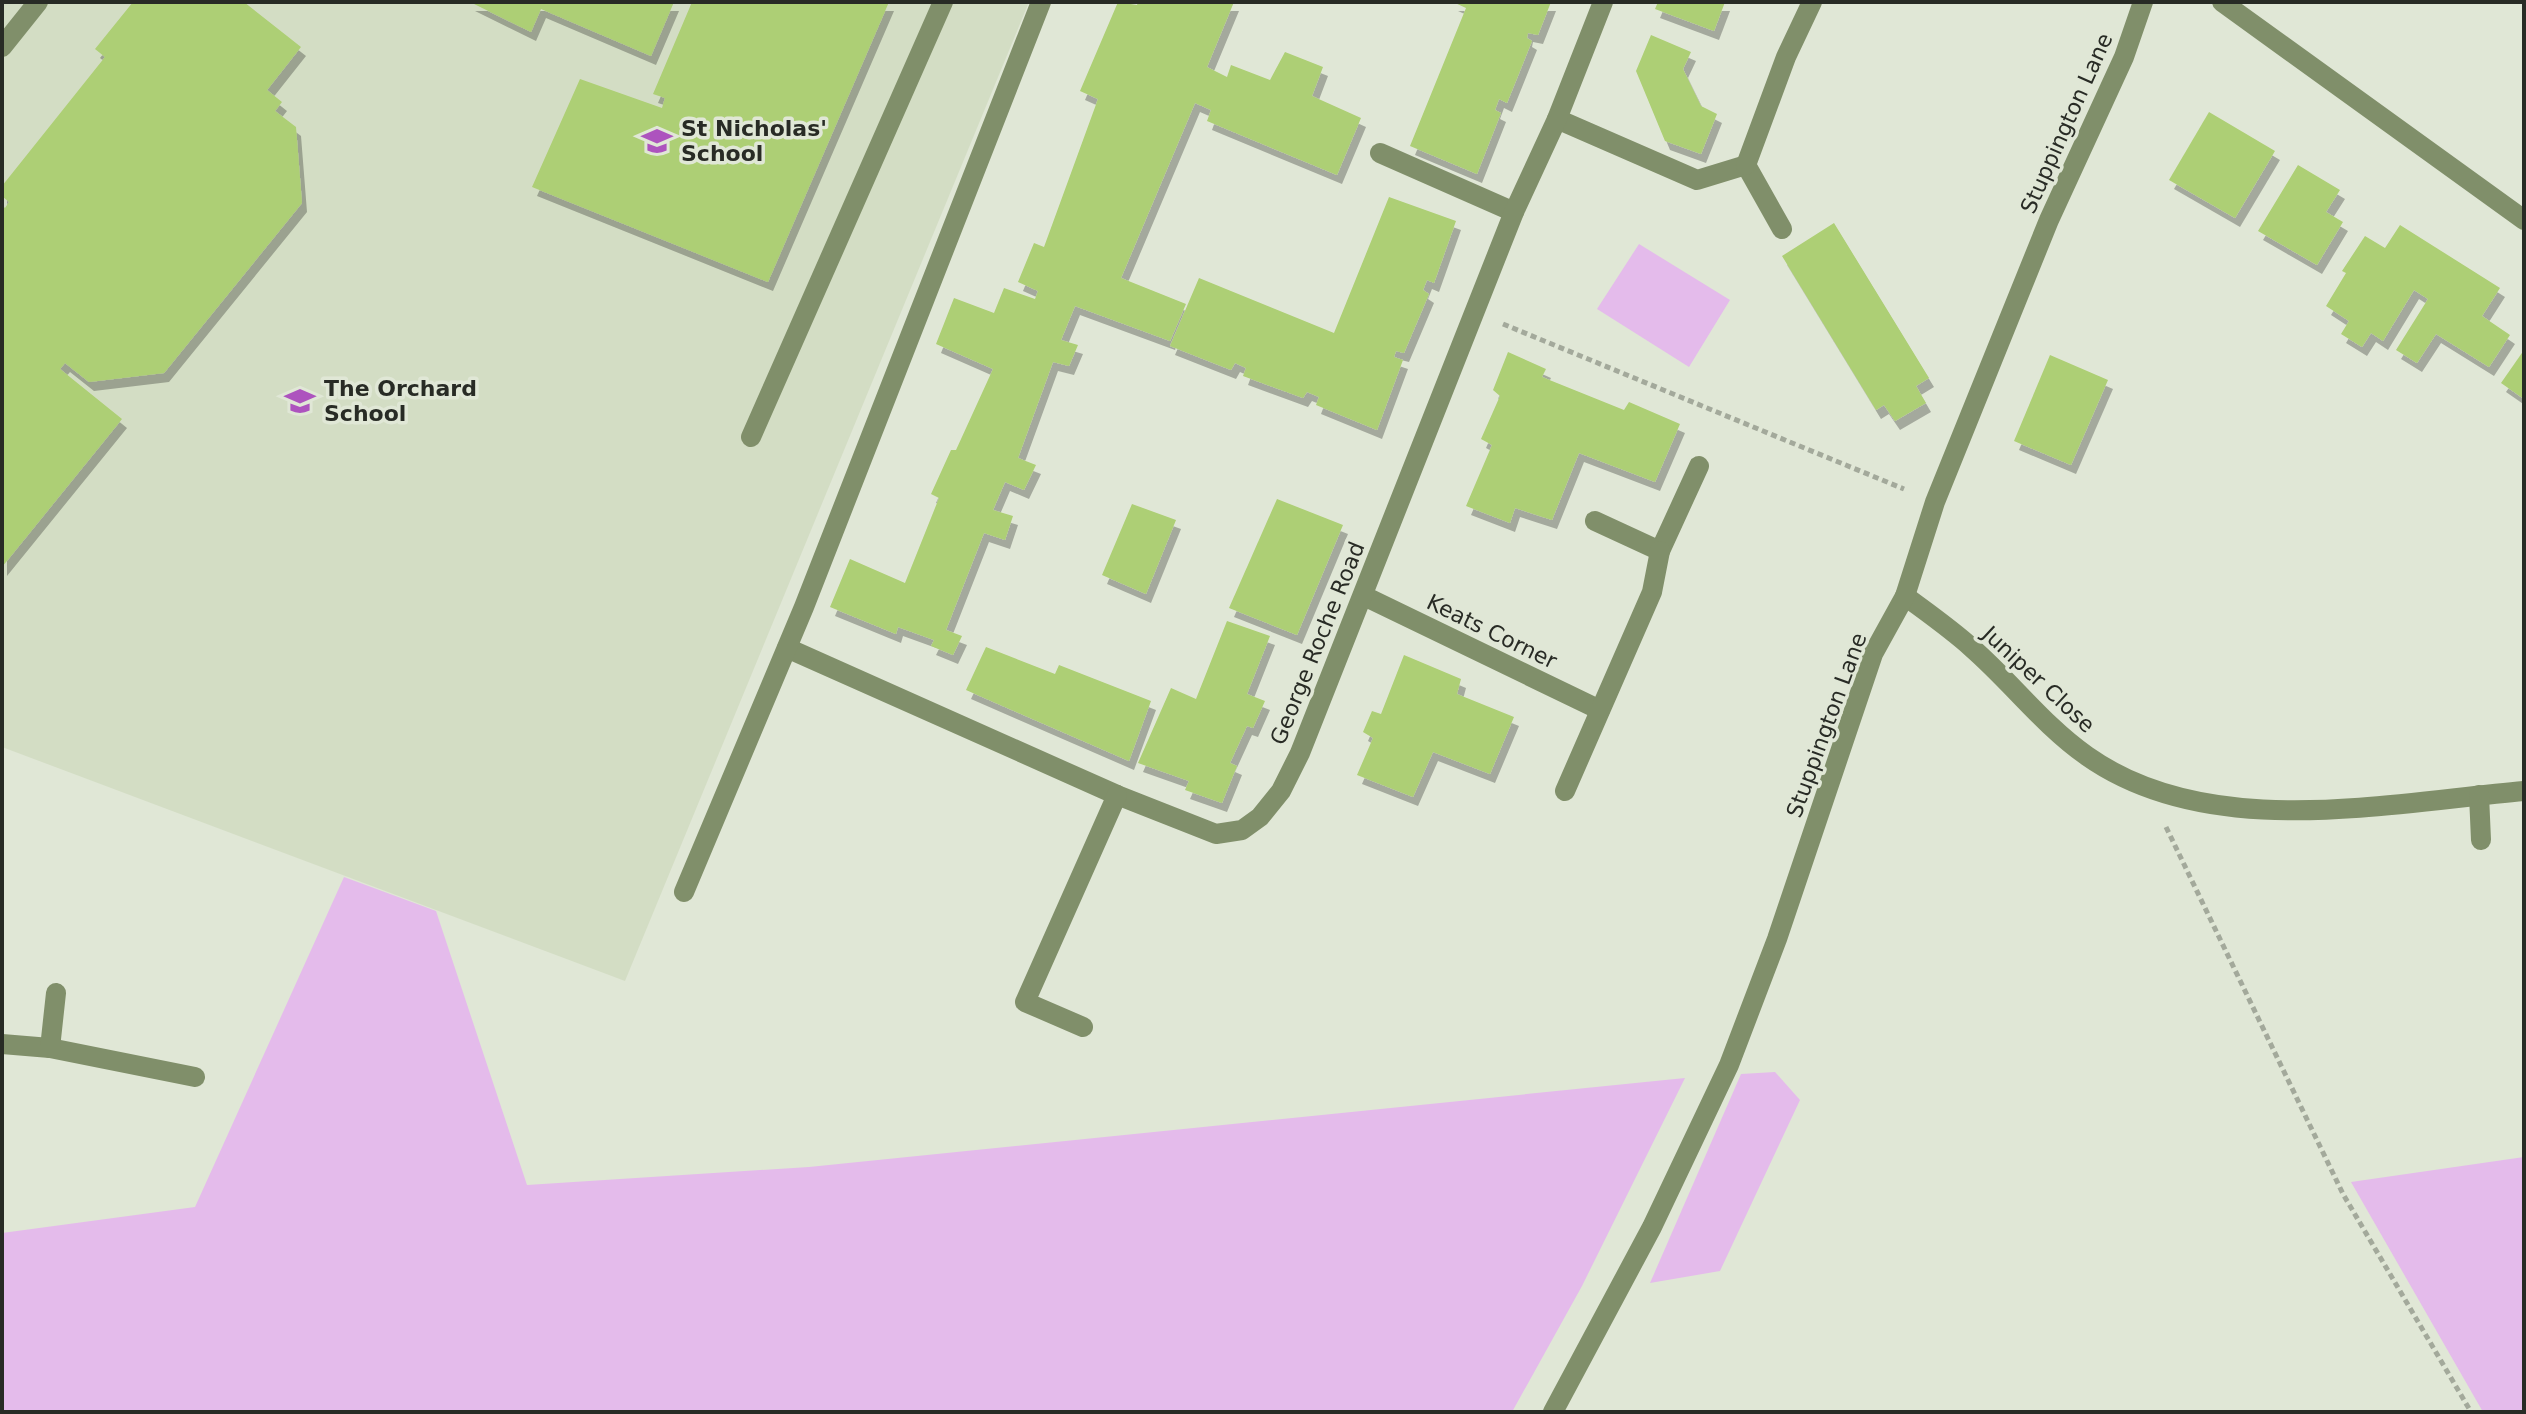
<svg xmlns="http://www.w3.org/2000/svg" width="2526" height="1414" viewBox="0 0 2526 1414" font-family="'DejaVu Sans',sans-serif">
  <defs>
    <filter id="shadow"><feDropShadow dx="5" dy="9" stdDeviation="0" flood-color="#0004"/></filter>
  </defs>
  <rect width="100%" height="100%" fill="#e0e7d6"/>
  <path fill="#d3ddc4" d="M2,2H1029L625,981L2,747Z"/>
  <g fill="#e4bbeb">
    <path d="M1639,244L1730,300L1689,367L1597,309Z"/>
    <path d="M344,877L436,911L527,1185L809,1167L1685,1078L1582,1286L1512,1412H2V1233L195,1207Z"/>
    <path d="M1775,1072L1800,1100L1720,1271L1650,1283L1741,1074Z"/>
    <path d="M2524,1157V1412H2483L2351,1182Z"/>
  </g>
  <g fill="#adcf74" filter="url(#shadow)">
    <path d="M133,2H244L301,47L267,90L282,102L275,111L296,127L302,203L164,373L89,382L65,363L60,369L122,419L2,567V205L5,208L9,202L2,196V186L105,57L95,49Z"/>
    <path d="M470,2H674L651,56L541,9L531,32Z"/>
    <path d="M692,2H889L768,282L532,187L580,79L662,108L665,98L653,94Z"/>
    <path d="M1118,2L1137,5L1138,2H1234L1207,67L1227,77L1231,65L1270,80L1285,52L1323,67L1312,96L1361,118L1337,175L1207,121L1211,110L1195,103L1121,278L1186,304L1170,341L1075,306L1061,340L1078,345L1069,366L1053,362L1018,458L1036,465L1024,490L1005,482L993,510L1013,516L1005,540L984,533L946,630L962,636L953,655L931,646L934,640L898,627L896,634L830,607L850,559L905,583L939,498L931,494L951,450H956L993,369L936,344L954,298L994,313L1004,288L1035,299L1038,291L1018,282L1034,243L1044,247L1098,99L1080,91Z"/>
    <path d="M1453,2H1551L1538,35L1528,33L1527,38L1532,41L1507,103L1499,99L1495,110L1501,113L1477,174L1410,146L1466,8Z"/>
    <path d="M1658,2H1725L1714,31L1655,9Z"/>
    <path d="M1651,35L1691,52L1683,69L1701,106L1717,114L1701,154L1665,141L1636,71Z"/>
    <path d="M2209,112L2275,151L2235,218L2169,180Z"/>
    <path d="M2298,165L2340,190L2326,212L2343,222L2317,265L2258,231Z"/>
    <path d="M1389,197L1456,221L1434,283L1427,280L1423,290L1429,294L1404,353L1396,351L1394,357L1403,360L1377,430L1316,405L1319,397L1307,392L1303,398L1243,376L1246,368L1235,363L1231,370L1170,346L1199,278L1334,333Z"/>
    <path d="M1834,223L1929,378L1916,386L1926,403L1895,421L1884,405L1876,410L1782,256Z"/>
    <path d="M2400,225L2500,288L2482,316L2510,335L2489,367L2436,334L2417,363L2396,350L2428,299L2414,290L2383,341L2371,333L2362,347L2341,334L2349,321L2326,306L2346,273L2342,271L2365,236L2385,248Z"/>
    <path d="M2524,350V399L2501,383Z"/>
    <path d="M1508,352L1546,369L1542,377L1624,410L1629,402L1680,424L1655,482L1579,453L1552,520L1515,508L1510,523L1466,506L1492,445L1481,439L1500,396L1493,390Z"/>
    <path d="M2050,355L2108,380L2071,465L2014,441Z"/>
    <path d="M1277,499L1343,525L1297,635L1229,608Z"/>
    <path d="M1132,504L1176,520L1146,594L1102,575Z"/>
    <path d="M1227,621L1270,636L1247,694L1265,701L1253,728L1247,726L1230,763L1237,766L1222,803L1185,790L1189,781L1138,763L1171,688L1196,699Z"/>
    <path d="M986,647L1055,674L1059,665L1151,701L1129,761L966,690Z"/>
    <path d="M1404,655L1461,679L1457,694L1514,717L1490,774L1433,752L1413,797L1357,775L1373,738L1363,732L1372,711L1381,714Z"/>
  </g>
  <g fill="none" stroke-linecap="round" stroke-linejoin="round">
    <g stroke="#a3a99b" stroke-width="5" stroke-dasharray="6 4" stroke-linecap="butt">
      <path d="M1503,324L1904,489"/>
      <path d="M2166,827L2343,1194L2471,1412"/>
    </g>
    <g stroke="#808f6a" stroke-width="20">
      <path d="M2222,2L2524,220"/>
      <path d="M2,47L38,2"/>
      <path d="M1557,119L1697,180L1746,165L1782,229"/>
      <path d="M1380,153L1514,212"/>
      <path d="M1746,165L1786,57L1812,2"/>
      <path d="M751,437L943,2"/>
      <path d="M1595,521L1660,551L1699,466"/>
      <path d="M1364,596L1600,710"/>
      <path d="M1905,596C1928,613 1951,629 1972,648C2012,683 2043,725 2087,756C2209,842 2386,803 2524,791"/>
      <path d="M787,648L1117,795L1216,834L1242,830L1260,817L1281,791L1300,753L1514,212L1557,119L1603,2"/>
      <path d="M1565,791L1652,592L1660,551"/>
      <path d="M2479,795L2481,840"/>
      <path d="M684,892L804,607L1041,2"/>
      <path d="M1083,1027L1025,1002L1117,795"/>
      <path d="M2,1044L50,1048L195,1077"/>
      <path d="M50,1048L56,993"/>
      <path d="M1553,1412L1652,1227L1729,1065L1777,939L1873,654L1905,596L1935,502L2049,220L2124,57L2143,2"/>
    </g>
  </g>
  <defs>
    <g id="school-bare" transform="scale(2.4)"><path d="M0-5L7-2L0 1L-7-2ZM-4 1L0 2.5L4 1V4Q0 6-4 4Z" fill="#ad53be" stroke="#e0e7d6" stroke-width="2.5" paint-order="stroke"/></g>
  </defs>
  <g fill-rule="evenodd">
    <use href="#school-bare" x="657" y="141"/>
    <use href="#school-bare" x="300" y="401"/>
  </g>
  <g text-anchor="middle" stroke-width="7" stroke-linejoin="round" paint-order="stroke">
    <g font-size="22" fill="#282b25" stroke="#e0e7d6">
      <text transform="translate(2066 123) rotate(-66)" y="8">Stuppington Lane</text>
      <text transform="translate(1492 631) rotate(26)" y="8">Keats Corner</text>
      <text transform="translate(1317 643) rotate(-68)" y="8">George Roche Road</text>
      <text transform="translate(2039 679) rotate(43)" y="8">Juniper Close</text>
      <text transform="translate(1826 725) rotate(-70)" y="8">Stuppington Lane</text>
    </g>
    <g font-size="22" font-weight="bold" fill="#282b25" stroke="#e0e7d6" text-anchor="start">
      <text x="681" y="136">St Nicholas'<tspan x="681" dy="25">School</tspan></text>
      <text x="324" y="396">The Orchard<tspan x="324" dy="25">School</tspan></text>
    </g>
  </g>
  <rect width="2526" height="1414" fill="none" stroke="#282b25" stroke-width="8"/>
</svg>
